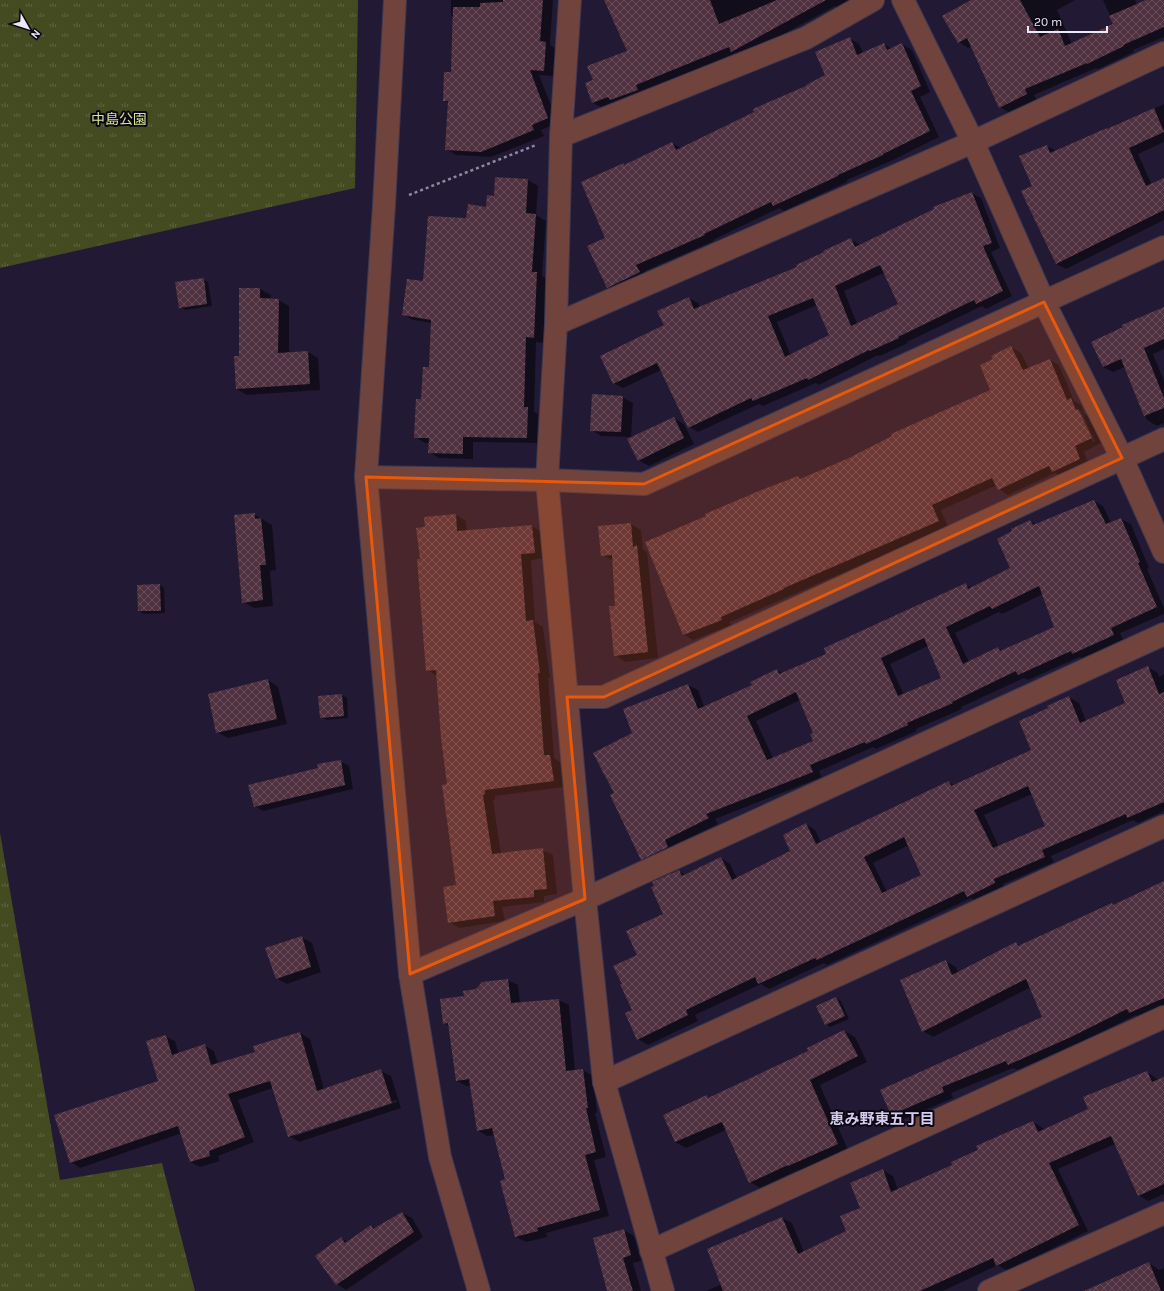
<svg xmlns="http://www.w3.org/2000/svg" width="1164" height="1291" viewBox="0 0 1164 1291" font-family="Karla,'Noto Sans JP',sans-serif">
  <defs>
    <pattern id="grass-tufts" width="24" height="20" patternUnits="userSpaceOnUse"><rect width="24" height="20" fill="#444b21"/><path d="M3 7l-1-3M5 7V3M7 7l1-3M15 17l-1-3M17 17v-4M19 17l1-3" fill="none" stroke="#5f6542"/></pattern>
    <pattern id="building-cross-hatch" width="8" height="8" patternUnits="userSpaceOnUse"><rect width="8" height="8" fill="#503140"/><path d="M0 0l8 8M0 8l8-8" fill="none" stroke="#694f5c"/></pattern>
  </defs>
  <rect width="100%" height="100%" fill="#221a34"/>
  <g fill="url(#grass-tufts)">
    <path d="M0,0H358L355,188L0,268Z"/>
    <path d="M0,833L60,1180L162,1163L195,1291H0Z"/>
  </g>
  <g fill="#0007" fill-rule="evenodd">
    <path d="M451,0H553L550,45L556,49L554,76L539,75L558,123L541,130L544,136L491,157L456,155L446,149L449,103L444,101L452,73L454,18L451,16Z"/>
    <path d="M613,0H855L839,9L835,6L742,57L736,54L603,108L593,103L594,81L629,52Z"/>
    <path d="M972,0H1075L1057,10L1072,44L1114,24L1103,0H1135L1137,5L1148,0H1164V37L1133,50L1134,52L1098,69L1096,68L1034,95L1037,100L1010,113L1000,107L972,46L968,48L959,42Z"/>
    <path d="M849,38L859,44L863,53L884,44L892,49L902,44L912,50L930,92L920,97L939,137L893,160L847,180V182L784,211L779,208L713,240L714,241L645,271L649,278L618,293L608,287L606,239L624,164L626,166L672,143L681,148L807,86L827,76Z"/>
    <path d="M1164,104V142L1138,154L1152,185L1164,180V220L1066,269L1056,264L1033,187L1047,146L1056,151L1108,130Z"/>
    <path d="M528,180L538,186L536,215L546,221L542,276L547,279L544,343L536,342L534,412L538,414L537,443L473,442V459L439,458L429,452V443H425L415,437L429,368L432,323L413,320L403,314L467,219L487,208L495,197Z"/>
    <path d="M971,193L981,198L1000,248L991,252L1012,296L986,309L982,306L907,342L908,343L880,356L878,355L819,385L816,383L763,406L759,404L698,432L689,427L661,370L623,388L613,383L666,326L689,298L698,303L700,308L798,268L850,239L860,245ZM884,273L900,305L857,324L844,291ZM817,305L830,336L791,356L777,322Z"/>
    <path d="M203,279L208,282L212,306L185,310L180,307Z"/>
    <path d="M240,289H260L271,295L270,300H279L289,306V353L308,352L318,358L320,390L247,395L237,389L240,357Z"/>
    <path d="M1164,308V349L1153,354L1164,381V423L1157,426L1147,420L1125,367L1113,372L1103,367Z"/>
    <path d="M1011,347L1021,353L1029,369L1050,360L1059,365L1074,401L1081,405L1084,414L1088,416L1101,443L1084,452L1089,464L1062,477L1055,473L1008,495L999,489L997,485L941,510L948,527L730,622L731,625L693,640L683,634L798,477L802,479L850,458L992,390L994,360ZM1078,411H1081L1095,442H1093Z"/>
    <path d="M622,397L633,403L631,437L601,436L591,430Z"/>
    <path d="M674,418L684,424L694,444L649,466L638,460Z"/>
    <path d="M1094,501L1103,506L1111,523L1121,519L1131,524L1149,568L1147,569L1164,608V614L1120,633L1123,640L1082,658L1079,657L1028,680L1024,678L961,707L962,709L916,729L917,731L876,749L873,747L819,771L822,777L715,819L718,824L674,845L677,853L651,864L642,859L615,794L634,733L688,685L698,690L704,707L753,685L777,670L782,673L828,655L966,585L972,588L1012,569L1013,531L1030,521L1037,525ZM1043,594L1055,627L1003,651L998,648L969,662L955,633L999,612L1002,614ZM928,646L942,678L904,695L890,664ZM800,700L814,734V741L773,758L756,721Z"/>
    <path d="M254,514L272,525L276,570L270,571L273,606L254,608L243,602Z"/>
    <path d="M456,515L466,521L467,531L532,526L542,532L545,558L531,560L535,622L543,627L550,678H548L554,758L560,762L564,787L495,796V800H493L501,854L542,850L553,855L557,894L544,896V902L502,907L505,921L459,928L449,922L457,886L437,676L427,670L421,560L426,528Z"/>
    <path d="M631,524L641,530L643,550L647,552L658,658L625,662L615,655L616,607L614,561L602,555Z"/>
    <path d="M160,585L164,588L165,613L144,614L139,611Z"/>
    <path d="M1148,667L1158,673L1159,677L1164,674V811L1138,823L1133,820L1051,856L1054,862L1003,884L1005,888L977,902L971,898L827,965L824,963L769,989L761,984L695,1015L698,1021L648,1045L638,1039L633,1010L623,985L638,955L665,914L679,871L686,875L721,858L730,864L737,878L791,851L806,824L815,830L821,842L949,782L954,785L1033,750L1049,709L1069,697L1079,703L1086,721L1127,703ZM1032,794L1046,826L999,847L984,815ZM909,845L923,875L887,892L873,863Z"/>
    <path d="M268,680L278,687L287,724L228,738L217,732Z"/>
    <path d="M342,695L347,698L348,718L326,720L321,717Z"/>
    <path d="M340,761L349,766L353,789L263,811L255,806L319,769Z"/>
    <path d="M1164,887V1008L1140,1018L1136,1015L1081,1042L1018,1070L1013,1068L951,1093L953,1098L902,1120L892,1114L1043,1017L1031,987L933,1037L923,1031L946,961L956,967L958,973L1016,943L1021,946L1112,904L1114,905Z"/>
    <path d="M301,937L312,943L321,972L287,984L276,978Z"/>
    <path d="M508,980L518,985L520,1003L559,1000L569,1005L575,1071L583,1070L593,1076L597,1113H595L606,1157L594,1160L609,1216L546,1233L547,1237L526,1242L516,1237L501,1181L507,1180L495,1135L487,1136L477,1130L471,1086H466L457,1081L449,1026L444,1023L465,997L477,990Z"/>
    <path d="M836,998L841,1001L849,1019L830,1027L826,1024Z"/>
    <path d="M844,1031L855,1037L867,1062L820,1085L848,1150L799,1171L798,1170L760,1188L750,1182L726,1130L686,1148L675,1142L707,1096L710,1098L809,1052L808,1049Z"/>
    <path d="M300,1033L310,1039L324,1089L381,1071L391,1076L401,1108L299,1142L289,1136L273,1088L238,1100L254,1142L218,1156L220,1161L200,1167L190,1162L182,1133L80,1168L71,1162L159,1082L165,1036L175,1041L179,1054L204,1045L214,1051L218,1064L256,1053ZM396,1100L397,1102L295,1136V1134Z"/>
    <path d="M1147,1072L1156,1078L1158,1081L1164,1078V1194L1148,1201L1138,1195L1115,1144L1058,1169L1088,1231L1007,1271L998,1265L943,1291H706L722,1284L782,1218L792,1223L804,1252L848,1231L883,1170L893,1176L898,1190L953,1165L1033,1122L1043,1128L1044,1130L1089,1110Z"/>
    <path d="M402,1213L412,1218L423,1237L346,1290L337,1284L341,1238L348,1242L371,1226L375,1229Z"/>
    <path d="M624,1230L634,1236L641,1261L633,1263L641,1291H607L594,1239Z"/>
    <path d="M1149,1263L1159,1270L1164,1268V1291H1118Z"/>
  </g>
  <g fill="url(#building-cross-hatch)" fill-rule="evenodd">
    <path d="M503,0H543L540,41L546,42L544,71L530,70L548,118L532,125L534,130L481,152L445,150L448,101H443L444,72H451L453,7H480V3L503,2Z"/>
    <path d="M604,0H710L719,24L777,0H826L731,52L729,47L636,85L638,90L610,100L608,97L592,103L585,83L593,80L587,66L627,51Z"/>
    <path d="M971,0H1020L1040,37L1058,29L1065,46L1113,24L1109,16L1146,0H1164V27L1123,45L1124,46L1087,64V63L1025,89L1027,94L999,108L967,38L958,43L942,16Z"/>
    <path d="M850,37L857,55L884,43L887,50L902,43L921,86L911,91L930,131L883,154V155L838,175V176L773,206L771,202L704,234L705,235L636,265L640,272L607,288L587,246L605,238L581,182L624,163V165L672,142L676,150L754,112L753,109L806,86V85L825,75L815,52Z"/>
    <path d="M1154,108L1164,132L1129,148L1146,186L1164,178V210L1056,264L1021,191L1032,186L1019,156L1047,145L1050,153L1107,128V129Z"/>
    <path d="M495,177L528,179L526,213L536,214L532,272H537L534,338L526,337L524,407H528L527,438L463,437V454L428,453L429,438H414L416,399H421L423,367H429L431,320L402,315L407,279L423,281L428,216L466,218L468,204L486,207L487,195L494,196Z"/>
    <path d="M972,192L992,243L983,246L1003,291L976,304L974,300L898,337L899,338L870,351L869,350L808,380L807,378L753,401L751,398L688,428L657,363L613,384L600,356L664,325L657,311L689,297L694,309L797,267L796,265L824,252L823,251L851,238L855,247L934,209L933,207ZM880,265L898,304L851,326L835,286ZM813,298L829,335L785,357L768,316Z"/>
    <path d="M204,278L207,304L179,308L175,282Z"/>
    <path d="M239,288H260V298L279,299L278,353L308,351L310,384L236,389L234,356H239Z"/>
    <path d="M1164,307V339L1144,348L1164,398V408L1144,416L1121,359L1103,367L1091,342L1123,327L1122,325Z"/>
    <path d="M1011,346L1023,370L1050,359L1067,400L1071,398L1076,410L1078,409L1092,438L1075,446L1080,459L1052,472L1049,466L998,490L992,478L932,505L939,521L784,588V589L721,617L722,620L683,635L645,542L706,516L705,514L759,491L798,476L800,479L849,458L892,436L891,434L990,390L980,365L993,359L991,356Z"/>
    <path d="M592,394L623,396L621,432L590,431Z"/>
    <path d="M674,417L684,438L638,461L627,439Z"/>
    <path d="M1094,500L1106,524L1121,518L1140,562L1138,563L1157,607L1111,628L1114,635L1072,654L1071,651L1018,675L1016,671L952,702L953,703L907,723L908,725L866,744L865,742L810,765L813,772L706,814L709,818L665,840L668,847L641,860L610,795L614,793L593,753L632,733L623,709L688,684L698,709L752,685L750,682L777,669L779,674L826,654L824,648L966,583L968,589L1010,568L997,539L1012,531L1011,529L1030,520L1033,525ZM1039,586L1054,627L1000,651L998,647L963,664L946,627L990,606L992,609ZM924,638L941,678L898,696L881,658ZM796,692L813,733L810,734L813,741L767,760L747,716Z"/>
    <path d="M255,513V519L261,518L266,565H260L263,600L242,603L234,515Z"/>
    <path d="M456,514L457,531L532,525L535,553L521,554L526,621L533,620L540,673H538L544,755H550L554,781L485,790V794L483,795L492,854L543,848L547,889L534,890V897L493,901L495,916L448,923L443,887L456,885L442,785L447,784L441,738L436,670L426,671L417,559H420L416,528L425,527L424,517Z"/>
    <path d="M631,523L633,547L637,545L648,652L614,656L609,606H615L612,555L601,556L598,526Z"/>
    <path d="M160,584L161,611H138L137,585Z"/>
    <path d="M1148,666L1159,694L1164,692V802L1127,818L1126,814L1042,850L1045,857L994,879L995,883L967,897L964,891L817,960L815,958L758,984L755,977L686,1010L688,1015L637,1040L625,1013L632,1010L620,984H622L613,966L637,955L626,931L663,914L651,887L654,886L652,882L679,870L682,876L721,857L732,880L790,851L783,835L806,823L816,844L949,781L951,786L1031,750L1019,721L1048,708L1047,706L1069,696L1080,723L1125,703L1116,680ZM1028,786L1045,826L993,848L974,810ZM904,837L921,875L882,893L864,857Z"/>
    <path d="M268,679L277,719L216,733L208,694Z"/>
    <path d="M342,694L344,716L320,718L318,696Z"/>
    <path d="M341,760L345,785L254,807L248,785L318,768L317,764Z"/>
    <path d="M1164,881V998L1129,1013L1127,1009L1071,1037L1008,1065L1006,1061L942,1087L944,1092L891,1115L880,1090L1042,1017L1026,979L922,1032L900,980L946,960L952,975L1016,942L1018,946L1112,903L1113,905Z"/>
    <path d="M302,936L311,967L276,979L265,948Z"/>
    <path d="M508,979L511,1003L559,999L566,1071L583,1069L588,1108H586L596,1152L585,1155L600,1210L537,1228L538,1231L515,1237L500,1181L505,1179L492,1128L477,1131L469,1079L456,1081L448,1023L443,1024L440,999L464,996L463,991L476,989L482,982Z"/>
    <path d="M836,997L845,1016L825,1025L816,1006Z"/>
    <path d="M844,1030L858,1056L810,1080L838,1144L788,1166V1165L749,1183L722,1122L675,1142L663,1115L707,1095L708,1098L808,1051L807,1048Z"/>
    <path d="M300,1032L317,1091L381,1069L392,1103L288,1137L270,1081L228,1094L245,1137L209,1151L210,1156L190,1162L178,1126L70,1163L54,1115L158,1081L146,1041L166,1035L172,1055L205,1044L211,1065L255,1052L253,1046Z"/>
    <path d="M1147,1071L1152,1082L1164,1077V1184L1138,1196L1111,1136L1049,1163L1079,1225L996,1266L993,1258L920,1291H723L707,1249L782,1217L798,1254L846,1231L840,1216L860,1208L850,1183L883,1169L891,1192L952,1165L951,1162L978,1150L976,1146L1033,1121L1038,1132L1088,1109L1083,1097Z"/>
    <path d="M402,1212L414,1232L336,1285L315,1256L341,1237L345,1243L371,1225L373,1229Z"/>
    <path d="M624,1229L631,1255L623,1258L633,1291H607L593,1238Z"/>
    <path d="M1149,1262L1161,1291H1084Z"/>
  </g>
  <g fill="none" stroke-linecap="round" stroke-linejoin="round">
    <g stroke="#3e3750" stroke-width="24">
      <g id="minor">
        <path d="M903,0L973,142L1044,302L1122,458L1164,552"/>
        <path d="M561,136L570,0"/>
        <path d="M556,324L973,142L1164,53"/>
        <path d="M567,697H604L1164,439"/>
        <path d="M410,974L585,899L1164,634"/>
        <path d="M604,1082L1164,826"/>
        <path d="M651,1251L1164,1017"/>
        <path d="M663,1291L604,1082L585,899L547,480L556,324L561,136L806,38L873,0"/>
        <path d="M989,1291L1164,1213"/>
      </g>
    </g>
    <g stroke="#3e3750" stroke-width="24">
      <g id="tertiary">
        <path d="M395,0L384,205L366,477L410,974L440,1157L479,1291"/>
        <path d="M366,477L547,480L644,484L1164,247"/>
      </g>
    </g>
    <path stroke="#8f899f" stroke-width="2.5" stroke-dasharray="3 3" stroke-linecap="butt" d="M409,195L536,145"/>
    <use href="#minor" stroke="#70433d" stroke-width="22"/>
    <use href="#tertiary" stroke="#70433d" stroke-width="22"/>
  </g>
  <path fill="#e8590c" fill-opacity="0.2" stroke="#e8590c" stroke-width="3" stroke-linejoin="round" d="M1044,302L1122,458L604,697H567L585,899L410,974L366,477L644,484Z"/>
  <g text-anchor="middle" stroke-width="4" stroke-linejoin="round" paint-order="stroke">
    <g font-size="14" fill="#d7e791" stroke="#0a0712">
      <text x="119" y="124">中島公園</text>
    </g>
    <g font-size="15" font-weight="bold" fill="#d5ccef" stroke="#0a0712">
      <text x="882" y="1124">恵み野東五丁目</text>
    </g>
  </g>
  <g transform="translate(28 28) rotate(129)" stroke="#0a0712" stroke-width="3" paint-order="stroke">
  <path d="M0-3L7 15L0 10L-7 15Z" fill="#ece7f9"/>
  <text y="-6" font-size="11" font-weight="bold" text-anchor="middle" fill="#ece7f9">N</text>
  </g>
  <path d="M1028 26v6h79v-6" fill="none" stroke="#ece7f9" stroke-width="2"/>
  <text x="1034" y="26" font-size="12" fill="#ece7f9" stroke="#0a0712" stroke-width="3" paint-order="stroke">20 m</text>
</svg>
